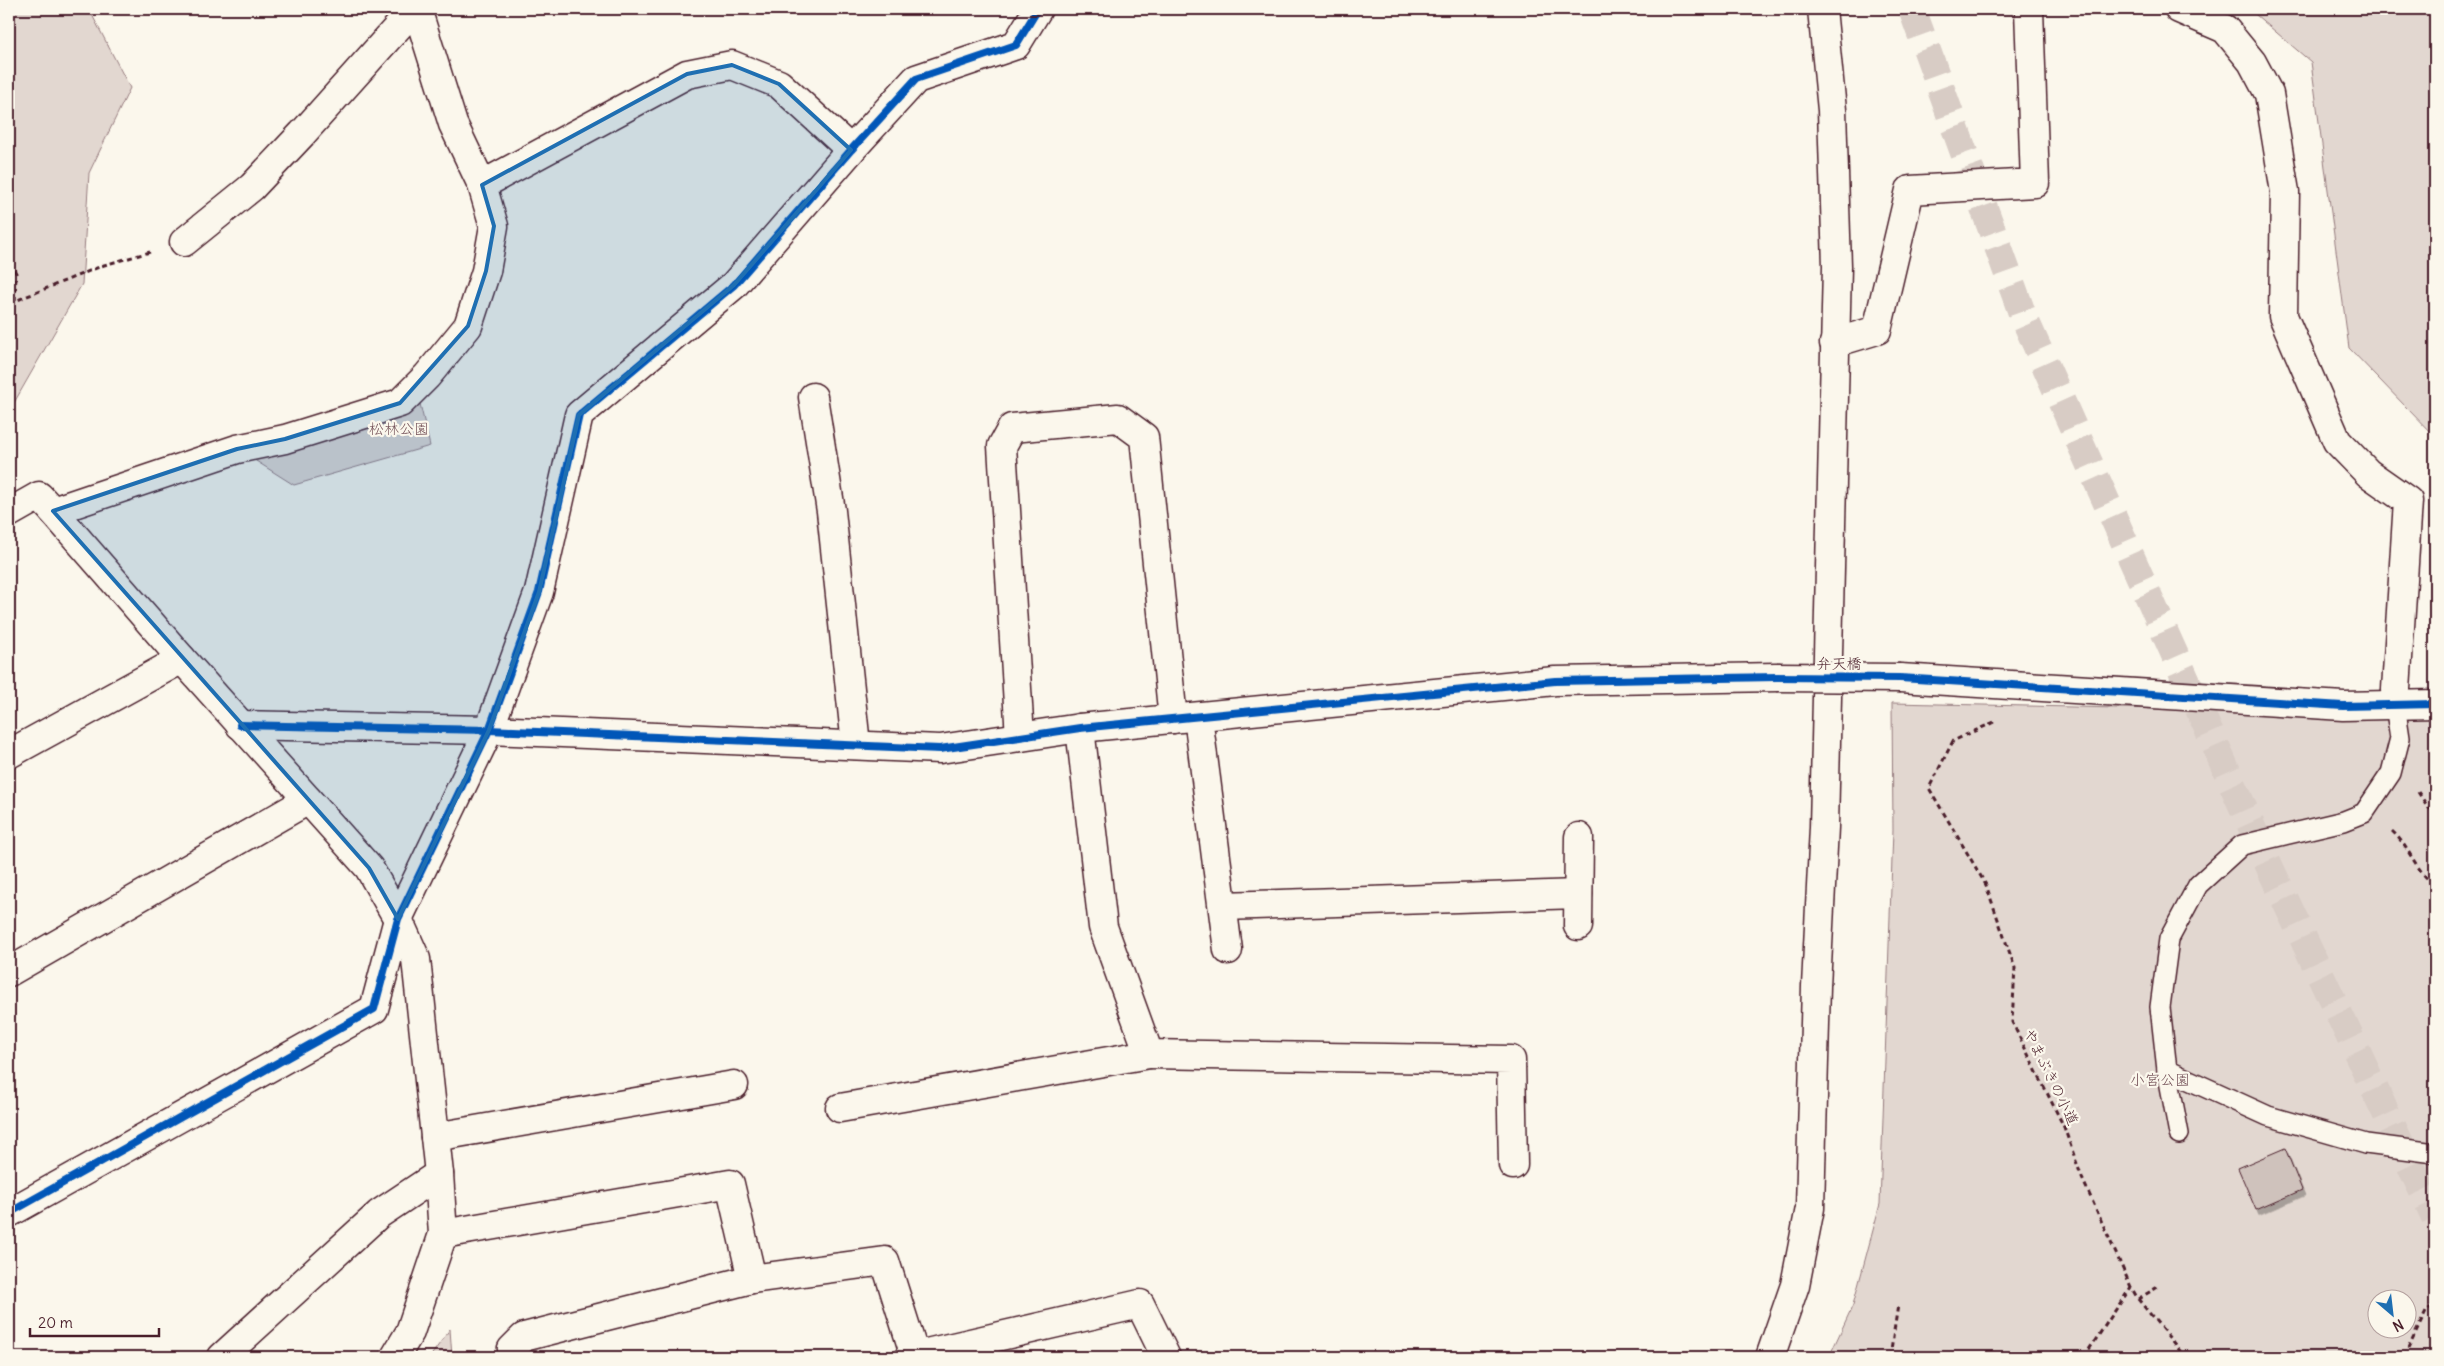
<svg xmlns="http://www.w3.org/2000/svg" width="2444" height="1366" viewBox="0 0 2444 1366" font-family="Delius,'Klee One',sans-serif">
  <defs>
    <filter id="shadow"><feDropShadow dx="3" dy="5.5" stdDeviation="0" flood-color="#0004"/></filter>
  </defs>
  <rect width="100%" height="100%" fill="#fbf7ec"/>
  <filter id="ink" filterUnits="userSpaceOnUse"><feTurbulence type="fractalNoise" baseFrequency=".02" numOctaves="2"/><feDisplacementMap in="SourceGraphic" scale="10" xChannelSelector="R" yChannelSelector="G"/><feConvolveMatrix kernelMatrix="1 2 1 2 8 2 1 2 1" color-interpolation-filters="sRGB"/></filter>
  <g filter="url(#ink)">
    <g fill="#e2d7d0" stroke="#967b7e" fill-rule="evenodd">
      <path d="M9,9H89L130,88L89,173L82,284L11,408H9Z"/>
      <path d="M2249,9H2435V437L2349,348L2311,62Z"/>
      <path d="M416,387L430,446L294,485L237,449Z"/>
      <path d="M1892,703L2435,715V1357H1829L1853,1305L1880,1204L1893,830ZM2376,1298H2406V1328H2376Z"/>
      <path d="M450,1329L452,1357H430Z"/>
    </g>
    <path fill="#cfc2bc" stroke="#4a1f2b" filter="url(#shadow)" d="M2285,1148L2302,1190L2256,1210L2238,1168Z"/>
    <g fill="none" stroke-linecap="round" stroke-linejoin="round">
      <path stroke="#d8ccc5" stroke-width="28" stroke-dasharray="28 14" stroke-linecap="butt" d="M1912,9L2022,313L2271,870L2435,1217"/>
      <g stroke="#4a1f2b" stroke-width="22">
        <g id="service">
          <path d="M2167,1070L2268,1116L2366,1144L2435,1153"/>
          <path d="M2179,1134L2167,1070L2160,1007L2169,939L2198,885L2242,845L2344,821L2364,813L2391,773L2400,738L2395,705"/>
        </g>
      </g>
      <g stroke="#4a1f2b" stroke-width="31">
        <g id="minor">
          <path d="M2179,9L2225,29L2252,62L2269,94L2285,192L2283,316L2337,441L2368,473L2408,501L2395,705"/>
          <path d="M482,185L687,74L732,65L779,84L851,150"/>
          <path d="M184,242L252,187L302,134L414,9"/>
          <path d="M1834,343L1877,330L1910,190L2035,183L2029,9"/>
          <path d="M813,397L831,511L856,745"/>
          <path d="M53,511L237,449L285,439L400,403L427,376L468,326L486,271L494,226L482,185L453,124L417,9"/>
          <path d="M9,513L39,496L53,511L182,659L369,868L398,919L416,959L439,1174L443,1234L410,1332L395,1357"/>
          <path d="M1900,678L2343,706L2435,704"/>
          <path d="M1198,717L1228,950"/>
          <path d="M240,725L489,730L940,749L1080,728L1555,681L1777,677"/>
          <path d="M1080,728L1103,927L1149,1054L1511,1060L1513,1165"/>
          <path d="M1020,737L1002,446L1012,428L1118,418L1144,437L1173,719"/>
          <path d="M9,754L182,659"/>
          <path d="M1223,906L1578,894"/>
          <path d="M1578,926L1579,837"/>
          <path d="M9,972L308,800"/>
          <path d="M840,1108L1149,1054"/>
          <path d="M435,1137L734,1085"/>
          <path d="M9,1213L374,1009L398,919L489,730L539,592L579,415L734,285L851,150L916,79L1016,45L1038,9"/>
          <path d="M443,1234L730,1184L752,1279L885,1261L915,1356"/>
          <path d="M222,1357L379,1214L439,1174"/>
          <path d="M515,1357L512,1349L524,1337L752,1279"/>
          <path d="M909,1357L1140,1304L1166,1357"/>
          <path d="M1770,1357L1795,1285L1810,1208L1816,986L1824,827L1837,266L1832,110L1822,9"/>
        </g>
      </g>
      <g stroke="#4a1f2b" stroke-width="3" stroke-dasharray="5 4" stroke-linecap="butt">
        <path d="M9,262L16,273L15,301L104,265L150,252"/>
        <path d="M1994,722L1953,741L1929,788L1986,885L2015,968L2012,1022L2064,1127L2082,1178L2131,1287L2138,1299L2180,1351L2196,1357"/>
        <path d="M2418,792L2428,807L2435,813"/>
        <path d="M2392,831C2409,846 2416,872 2435,885"/>
        <path d="M2138,1299L2161,1285"/>
        <path d="M1890,1357L1898,1305"/>
        <path d="M2084,1357L2131,1287"/>
        <path d="M2404,1357L2426,1312L2435,1303"/>
      </g>
      <use href="#service" stroke="#fbf7ec" stroke-width="19"/>
      <use href="#minor" stroke="#fbf7ec" stroke-width="28"/>
      <g stroke="#4a1f2b" stroke-width="31" stroke-linecap="butt">
        <path id="minor-bridge" d="M1777,677L1900,678"/>
      </g>
      <use href="#minor-bridge" stroke="#fbf7ec" stroke-width="28"/>
      <g stroke="#fbf7ec" stroke-width="11">
        <g id="cycleway">
          <path d="M240,725L489,730L940,749L1080,728L1555,681L1777,677L1900,678L2343,706L2435,704"/>
          <path d="M9,1213L374,1009L398,919L489,730L539,592L579,415L734,285L851,150L916,79L1016,45L1038,9"/>
        </g>
      </g>
      <use href="#cycleway" stroke="#0057b8" stroke-width="8"/>
    </g>
  </g>
  <path fill="#1f6fb2" fill-opacity="0.2" stroke="#1f6fb2" stroke-width="4" stroke-linejoin="round" d="M732,65L779,84L851,150L734,285L579,415L539,592L489,730L398,919L369,868L53,511L237,449L285,439L400,403L468,326L486,271L494,226L482,185L687,74Z"/>
  <g text-anchor="middle" stroke-width="4.5" stroke-linejoin="round" paint-order="stroke">
    <g font-size="15" fill="#704d54" stroke="#fbf7ec">
      <text x="399" y="434">松林公園</text>
      <text x="2160" y="1085">小宮公園</text>
    </g>
    <g font-size="15" fill="#4a1f2b" stroke="#fbf7ec">
      <text x="1839" y="669">弁天橋</text>
      <text transform="translate(2051 1077) rotate(64)" y="5">やまぶきの小道</text>
    </g>
  </g>
  <rect width="2444" height="1366" fill="none" stroke="#fbf7ec" stroke-width="30"/>
  <rect x="15" y="15" width="2414" height="1336" fill="none" stroke="#4a1f2b" stroke-width="2" filter="url(#ink)"/>
  <g transform="translate(2392 1314) rotate(152)"><circle r="24" fill="#fbf7ec" stroke="#b4a19f"/>
  <path d="M0-4L9 19L0 12L-9 19Z" fill="#1f6fb2"/>
  <text y="-8" font-size="14" font-weight="bold" text-anchor="middle" fill="#4a1f2b">N</text>
  </g>
  <path d="M30 1328v8h129v-8" fill="none" stroke="#4a1f2b" stroke-width="2.5"/>
  <text x="38" y="1328" font-size="15" fill="#4a1f2b" stroke="#fbf7ec" stroke-width="4" paint-order="stroke">20 m</text>
</svg>
